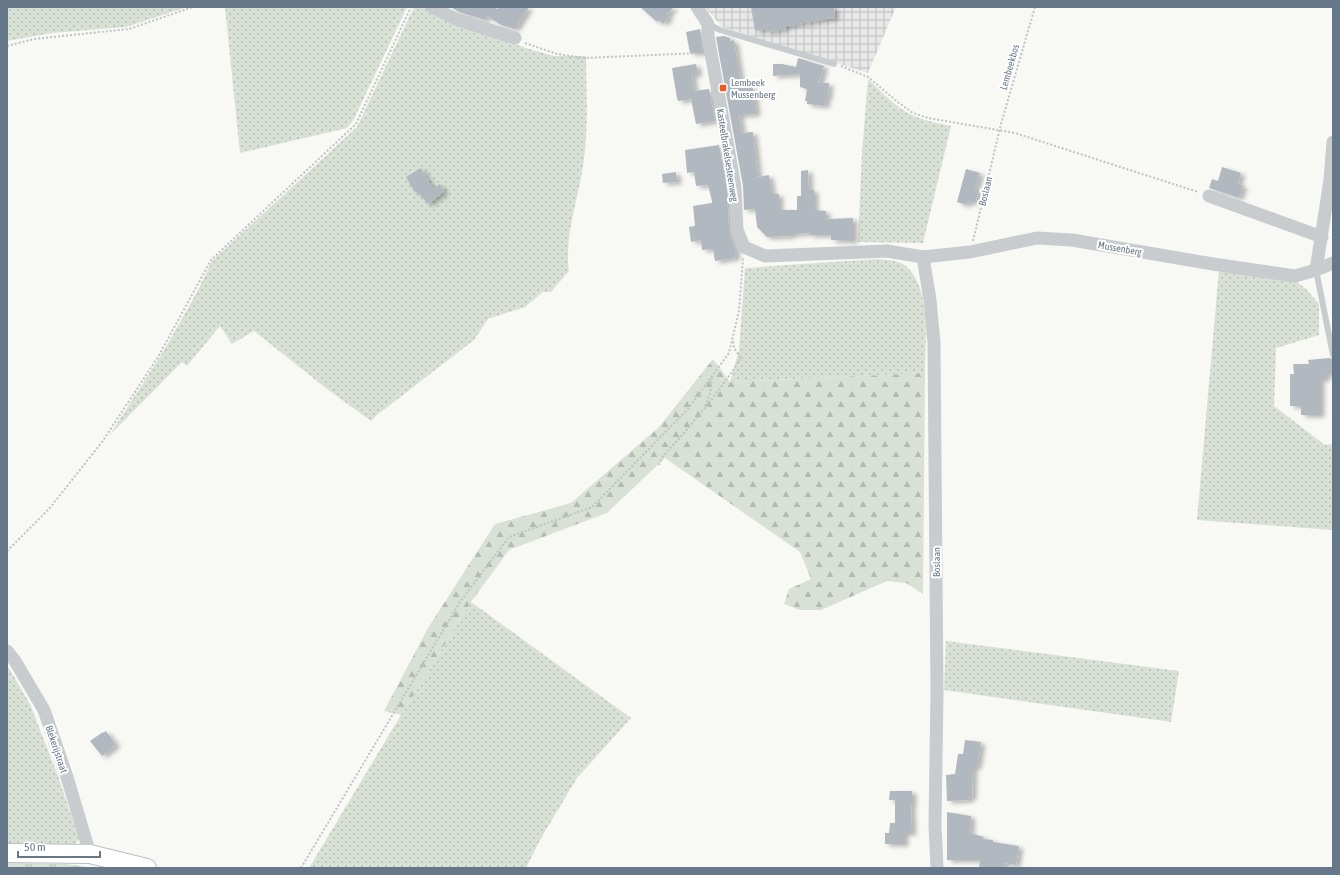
<svg xmlns="http://www.w3.org/2000/svg" width="1340" height="875" viewBox="0 0 1340 875" font-family="'Asap Condensed',sans-serif">
  <defs>
    <pattern id="industrial-grid" width="8" height="8" patternUnits="userSpaceOnUse"><rect width="8" height="8" fill="#e6e7e6"/><path d="M0 4h8M4 0v8" fill="none" stroke="#bec0c0"/></pattern>
    <pattern id="grass-dots" width="8" height="8" patternUnits="userSpaceOnUse"><rect width="8" height="8" fill="#d9e1d6"/><path d="M2 2h.1M6 6h.1" fill="none" stroke="#b4bbb3" stroke-width="1.8" stroke-linecap="round"/></pattern>
    <pattern id="forest-firs" width="22" height="20" patternUnits="userSpaceOnUse"><rect width="22" height="20" fill="#d9e1d6"/><path d="M5 1l3.5 6h-7zM16 11l3.5 6h-7z" fill="#b4bbb3"/></pattern>
    <pattern id="park-tufts" width="24" height="20" patternUnits="userSpaceOnUse"><rect width="24" height="20" fill="#d9e1d6"/><path d="M3 7l-1-3M5 7V3M7 7l1-3M15 17l-1-3M17 17v-4M19 17l1-3" fill="none" stroke="#b4bbb3"/></pattern>
    <filter id="shadow"><feDropShadow dx="4.5" dy="2.5" stdDeviation="2" flood-color="#0004"/></filter>
  </defs>
  <rect width="100%" height="100%" fill="#f8f8f5"/>
  <path fill="url(#industrial-grid)" d="M705,7H896L868,73L722,27Z"/>
  <g fill="url(#grass-dots)">
    <path d="M7,7H187L126,27L52,33L7,41Z"/>
    <path d="M225,7H407L353,121L347,128L240,153Z"/>
    <path d="M416,7H424L434,15L449,21L529,49L554,56H586C586,92 589,130 583,166C578,201 564,236 569,271L551,292H543L525,307L488,319L474,340L377,415L371,421L327,389L254,331L232,344L220,326L187,366L182,362L109,436L163,352L196,294L212,261L357,127L413,9Z"/>
    <path d="M868,79C881,91 895,107 912,115C924,121 938,123 951,126L923,243L858,242L862,152Z"/>
    <path d="M877,259C886,260 899,260 906,266C932,289 925,343 925,373L730,382L739,350L745,268Z"/>
    <path d="M1219,270L1297,282L1307,290L1319,304V335L1276,348L1274,406L1325,445L1333,444V530L1197,520Z"/>
    <path d="M471,602L631,718L577,778L540,840L526,868H309L401,715Z"/>
    <path d="M946,641L1179,671L1171,722L944,690Z"/>
    <path d="M7,668H9L30,704L58,776L79,839L75,845L69,846L7,847Z"/>
  </g>
  <path fill="url(#forest-firs)" d="M713,359L730,382L925,373L923,594L906,583L887,581L821,610H800L784,604L789,589L811,579L800,552L665,458L607,513L509,550L471,602L401,715L384,711L428,628L495,524L571,503L659,427Z"/>
  <path fill="url(#park-tufts)" d="M7,863L67,864L93,868H7Z"/>
  <g fill="#b1b8bf" filter="url(#shadow)">
    <path d="M450,7H493L498,9L499,7H529L515,29L501,25L487,16L485,20L459,12Z"/>
    <path d="M640,7H674L667,15L669,17L663,24L659,20L657,22Z"/>
    <path d="M751,7H834L835,18L785,26L786,29L767,32V29L755,31Z"/>
    <path d="M700,29L703,53H690L686,32Z"/>
    <path d="M724,36L730,38V41L734,40L741,85H744V88L753,87L756,114L739,115L742,133L753,132L758,177L769,175L772,194H779V210H797V196H801V171L808,170L809,190H814V210L826,211V219L853,218V241L831,240V235H810V233L791,234V236L767,237L757,227L755,209L744,210L743,186L716,37Z"/>
    <path d="M798,58L824,66L819,83H829L828,97H826L825,106L807,104V101H805L807,89L800,87V74L773,76V64H782L796,67Z"/>
    <path d="M696,64L698,74L692,75L694,91L709,89L715,121L696,124L691,99L678,101L677,98L672,68Z"/>
    <path d="M719,145L727,188L729,231L734,245L736,253L735,258L715,261L713,249L702,250L701,240L691,242L689,227L695,226L693,206L712,203V201L708,185L696,186L694,172L687,173L685,150Z"/>
    <path d="M1222,167L1241,173L1238,183L1243,186L1239,198L1209,188L1212,179L1218,181Z"/>
    <path d="M421,168L433,189L440,184L444,192L428,204L418,192L416,193L413,189L406,177Z"/>
    <path d="M966,169L980,173L975,190H979L975,203L968,201L967,205L957,202Z"/>
    <path d="M676,172L677,182L663,183L662,174Z"/>
    <path d="M1329,358L1332,359L1333,374L1325,375V379H1320V415H1301V406H1290V374H1294L1293,364H1309L1308,360Z"/>
    <path d="M106,731L116,745L102,756L90,741L103,732V733Z"/>
    <path d="M965,740L981,742L977,767H973L972,798L969,797V800L947,801L946,775L955,774L958,754H963Z"/>
    <path d="M890,791H912V805H911L912,833H904V844H885V833H889L890,823H895V800H889Z"/>
    <path d="M947,812L971,816L970,833L984,837L983,839L993,840V842L1019,846L1016,865L1004,863L1003,868H979L980,860H947Z"/>
  </g>
  <g fill="none" stroke-linecap="round" stroke-linejoin="round">
    <g stroke="#babfc4" stroke-width="20">
      <path id="secondary" d="M7,853L90,854L147,868"/>
    </g>
    <g stroke="#bfc2c4" stroke-width="2" stroke-dasharray="2 2" stroke-linecap="butt">
      <path d="M525,43L557,54L584,58L700,53"/>
      <path d="M7,46L34,39L129,29L193,7"/>
      <path d="M841,66L868,77L899,103L913,113L928,118L1015,133L1198,192"/>
      <path d="M973,241L1001,124L1035,7"/>
      <path d="M705,406L710,393L712,378"/>
      <path d="M659,465C662,454 676,443 683,434C704,409 724,385 741,358L734,348L733,339"/>
      <path d="M7,551L49,509L102,442L158,357L211,260L356,124L411,7"/>
      <path d="M301,868L460,602L509,537L592,507L688,409L729,353L739,311L743,258"/>
    </g>
    <g stroke="#c8cccf" stroke-width="6">
      <path d="M708,24L720,30L834,64"/>
      <path d="M1316,270L1333,355"/>
    </g>
    <g stroke="#c8cccf" stroke-width="13">
      <path d="M432,7L456,19L515,38"/>
      <path d="M697,7L708,24V36L735,187L737,230L744,247L765,256L887,251L923,257L970,252L1037,238L1072,240L1213,264L1295,276L1316,270L1333,263"/>
      <path d="M1209,196L1322,237"/>
      <path d="M923,257L930,300L934,343L937,692L935,825L937,868"/>
      <path d="M1316,270L1330,180L1333,142"/>
      <path d="M7,651L15,661L44,710L67,777L90,854"/>
    </g>
    <use href="#secondary" stroke="#fff" stroke-width="18"/>
  </g>
  <rect fill="#f1581c" stroke="#fff" stroke-width="1.5" x="719" y="84" width="8" height="8" rx="2"/>
  <g text-anchor="middle" stroke-width="4" stroke-linejoin="round" paint-order="stroke">
    <g font-size="10" fill="#657789" stroke="#fff">
      <text transform="translate(1009 67) rotate(-74)" y="4">Lembeekbos</text>
      <text transform="translate(728 155) rotate(81)" y="4">Kasteelbrakelsesteenweg</text>
      <text transform="translate(985 191) rotate(-76)" y="4">Boslaan</text>
      <text transform="translate(1120 248) rotate(10)" y="4">Mussenberg</text>
      <text transform="translate(936 562) rotate(-90)" y="4">Boslaan</text>
      <text transform="translate(57 749) rotate(71)" y="4">Blekerijstraat</text>
    </g>
    <g font-size="10" fill="#657789" stroke="#fff" text-anchor="start">
      <text x="731" y="86">Lembeek<tspan x="731" dy="12">Mussenberg</tspan></text>
    </g>
  </g>
  <rect width="1340" height="875" fill="none" stroke="#657789" stroke-width="16"/>
  <path d="M18 851v6h82v-6" fill="none" stroke="#657789" stroke-width="2"/>
  <text x="24" y="851" font-size="12" fill="#657789" stroke="#ffffff" stroke-width="3" paint-order="stroke">50 m</text>
</svg>
